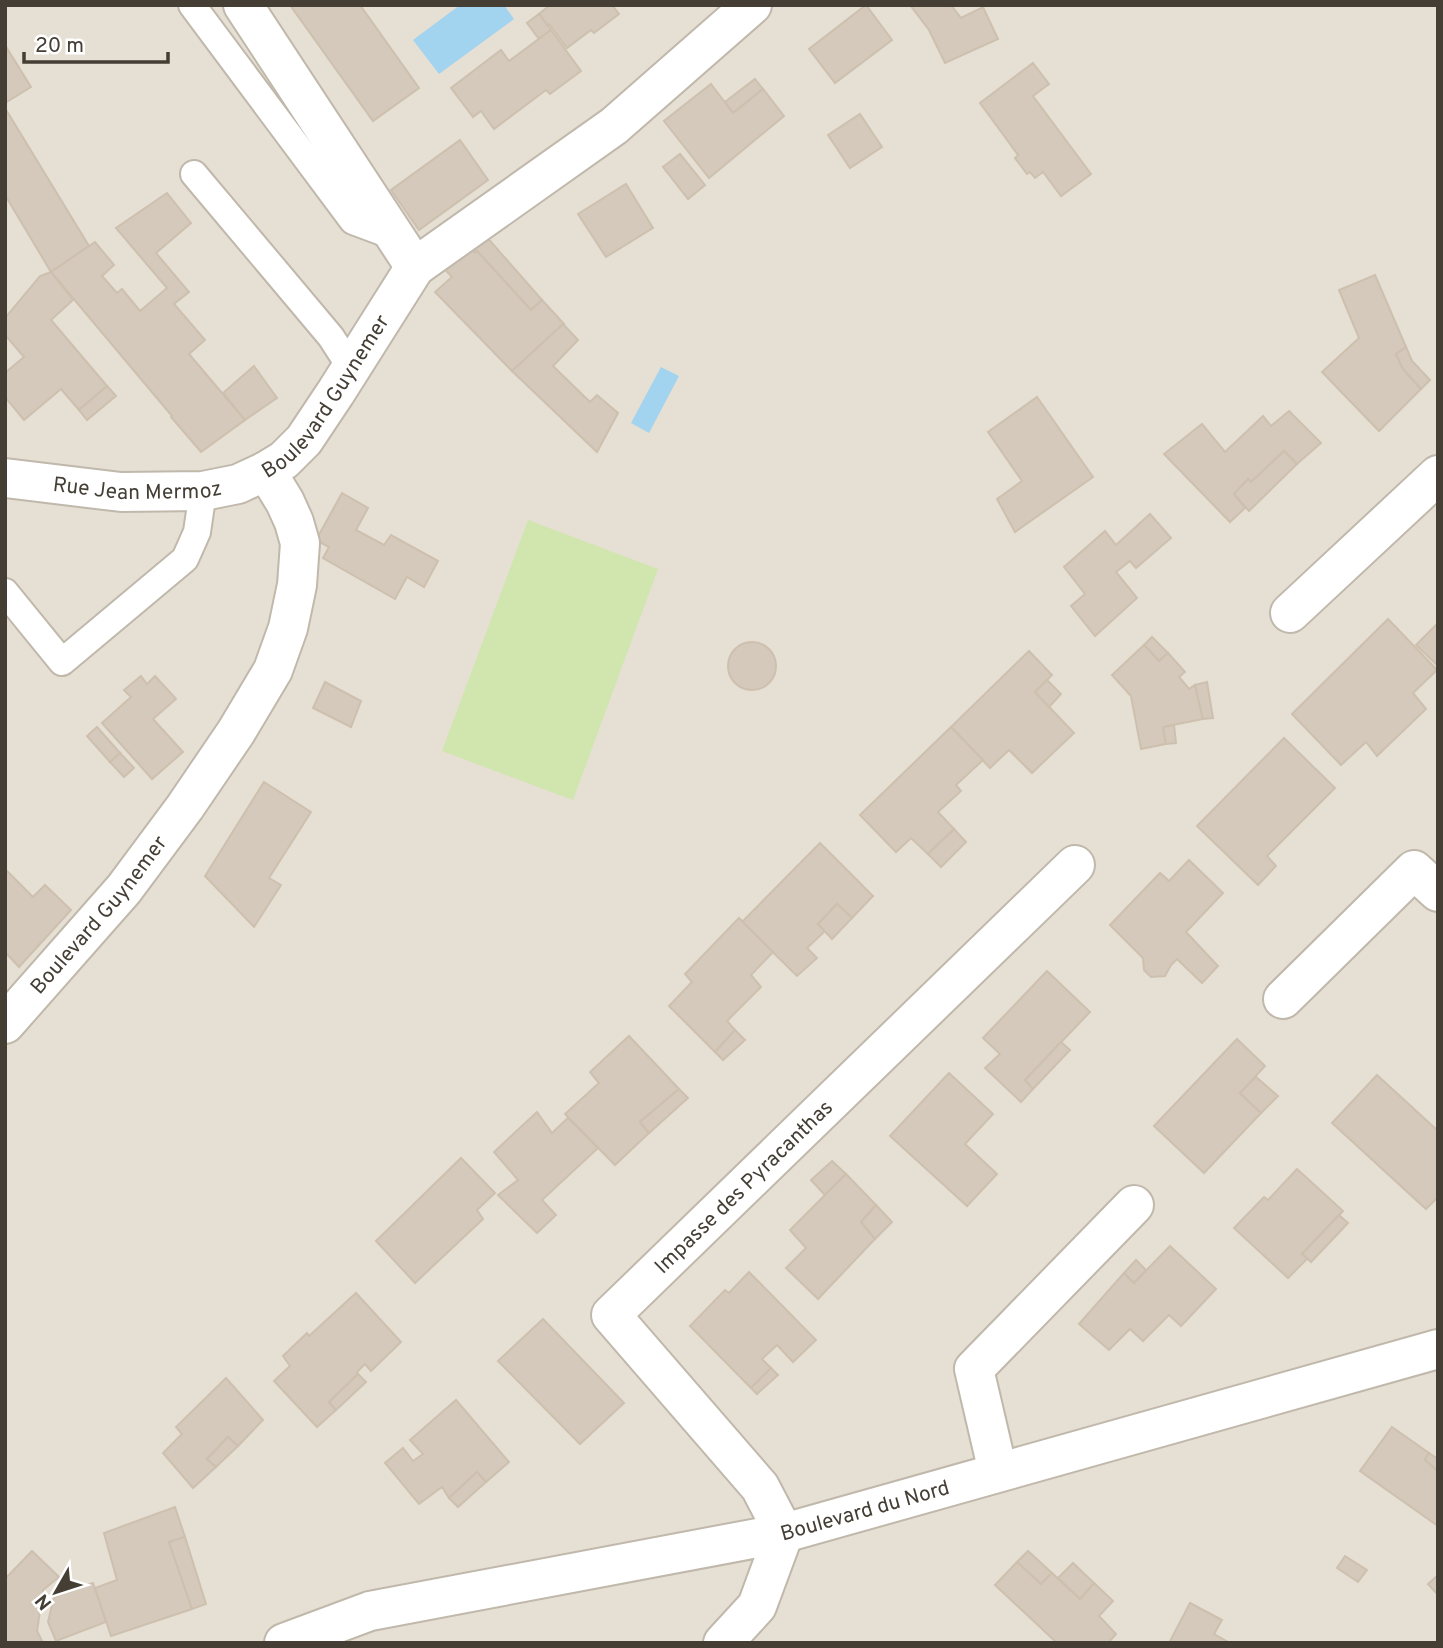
<svg xmlns="http://www.w3.org/2000/svg" width="1443" height="1648" viewBox="0 0 1443 1648" font-family="Overpass,sans-serif">
  <rect width="100%" height="100%" fill="#f2eee5"/>
  <rect fill="#e6dfd3" x="5" y="5" width="1433" height="1638"/>
  <path fill="#d0e6ae" d="M528,520L658,569L573,800L442,751Z"/>
  <g fill="#a2d3ef">
    <path d="M460,5H504L514,19L439,74L413,40Z"/>
    <path d="M661,367L679,376L649,433L631,423Z"/>
  </g>
  <g fill="#d4c9bb" stroke="#cec0ae" stroke-width="2">
    <path d="M290,5H360L419,88L373,121Z"/>
    <path d="M550,5H612L619,14L594,33L591,30L567,48L549,24L547,25L539,14Z"/>
    <path d="M866,5L892,40L835,83L809,49Z"/>
    <path d="M910,5H951L961,18L983,7L998,39L945,63L929,30Z"/>
    <path d="M539,14L551,30L539,39L527,23Z"/>
    <path d="M551,30L581,71L550,94L546,90L494,129L481,111L473,117L451,88L501,50L509,61Z"/>
    <path d="M5,45L31,87L5,103Z"/>
    <path d="M1033,63L1049,84L1033,96L1091,174L1061,196L1043,172L1035,178L1030,172L1027,174L1015,158L1018,155L980,103Z"/>
    <path d="M755,79L763,89L733,113L725,102Z"/>
    <path d="M711,84L733,113L763,89L784,116L709,178L664,121Z"/>
    <path d="M5,108L89,246L51,272L5,195Z"/>
    <path d="M860,114L882,147L850,168L828,135Z"/>
    <path d="M460,140L488,180L419,230L391,190Z"/>
    <path d="M680,154L705,185L688,199L663,167Z"/>
    <path d="M626,184L653,228L606,257L578,214Z"/>
    <path d="M167,193L191,223L156,253L189,292L174,304L205,340L189,354L245,420L201,452L171,417L172,416L51,272L95,242L114,265L102,276L117,293L122,289L140,311L167,288L116,228Z"/>
    <path d="M484,234L542,300L531,310L477,251L475,253L468,245Z"/>
    <path d="M468,245L475,253L477,251L531,310L542,300L564,324L512,371L435,292L452,277L442,266Z"/>
    <path d="M51,272L73,300L51,320L107,386L79,410L61,389L24,420L5,397V373L24,357L5,335V318L40,276Z"/>
    <path d="M1375,275L1406,347L1396,354L1403,369L1421,389L1379,431L1322,372L1359,338L1339,290Z"/>
    <path d="M563,324L578,340L553,366L590,402L597,395L618,413L597,452L512,371Z"/>
    <path d="M1406,347L1412,361L1430,380L1421,389L1403,369L1396,354Z"/>
    <path d="M254,366L277,398L245,420L223,393Z"/>
    <path d="M107,386L116,396L87,420L79,410Z"/>
    <path d="M1037,397L1093,477L1015,532L997,499L1022,481L988,432Z"/>
    <path d="M1289,411L1321,443L1297,464L1284,451L1251,482L1248,479L1234,494L1245,508L1230,522L1164,454L1202,424L1225,452L1263,416L1271,426Z"/>
    <path d="M1284,451L1297,464L1249,511L1234,494L1248,479L1251,482Z"/>
    <path d="M342,493L368,508L356,530L384,545L391,535L438,561L424,587L407,577L395,599L323,558L329,547L316,540Z"/>
    <path d="M1150,514L1171,538L1136,568L1130,561L1116,572L1137,598L1095,636L1071,606L1085,594L1064,567L1105,531L1116,545Z"/>
    <path d="M1388,619L1437,670L1413,693L1426,709L1377,756L1366,742L1341,765L1292,714Z"/>
    <path d="M1438,623V666L1416,645Z"/>
    <path d="M1152,637L1168,653L1159,661L1144,645Z"/>
    <circle cx="752" cy="666" r="24"/>
    <path d="M1144,645L1159,661L1168,653L1185,672L1179,677L1189,689L1195,685L1203,719L1163,727L1166,744L1141,749L1131,696L1112,675Z"/>
    <path d="M1029,651L1052,675L1035,692L1074,733L1032,773L1009,750L990,768L951,727Z"/>
    <path d="M141,676L147,684L155,676L176,699L153,719L183,752L152,779L102,723L131,697L124,690Z"/>
    <path d="M1047,680L1061,694L1049,707L1035,692Z"/>
    <path d="M325,682L361,701L351,727L313,708Z"/>
    <path d="M1207,682L1213,718L1203,719L1195,685Z"/>
    <path d="M1174,725L1176,743L1166,744L1163,727Z"/>
    <path d="M97,727L120,753L110,762L87,736Z"/>
    <path d="M951,727L983,760L956,785L961,791L938,812L954,829L928,854L911,838L896,852L860,815Z"/>
    <path d="M1284,738L1335,788L1267,856L1276,866L1258,885L1197,826Z"/>
    <path d="M120,753L134,768L124,777L110,762Z"/>
    <path d="M264,782L311,812L269,878L281,885L254,927L205,876Z"/>
    <path d="M954,829L966,842L941,867L928,854Z"/>
    <path d="M820,843L873,896L852,918L837,904L818,924L825,931L807,948L817,958L797,976L742,922Z"/>
    <path d="M1189,860L1223,893L1186,932L1218,966L1202,983L1177,959L1171,965L1165,976L1151,977L1144,970L1143,958L1110,925L1160,873L1169,881Z"/>
    <path d="M5,869L33,897L45,885L71,910L19,967L5,952Z"/>
    <path d="M837,904L852,918L832,939L818,924Z"/>
    <path d="M739,918L773,952L751,975L761,987L727,1021L735,1030L715,1052L669,1006L692,982L685,974Z"/>
    <path d="M1047,971L1090,1012L1025,1080L1033,1089L1021,1102L985,1068L1000,1054L983,1038Z"/>
    <path d="M735,1030L745,1040L723,1060L715,1052Z"/>
    <path d="M629,1036L679,1089L640,1122L649,1133L615,1165L565,1114L599,1083L590,1072Z"/>
    <path d="M1237,1039L1265,1066L1240,1093L1261,1113L1204,1173L1154,1126Z"/>
    <path d="M1061,1042L1070,1050L1033,1089L1025,1080Z"/>
    <path d="M949,1073L993,1114L965,1144L997,1174L967,1206L890,1136Z"/>
    <path d="M1377,1075L1438,1131V1197L1426,1209L1332,1123Z"/>
    <path d="M1256,1077L1278,1096L1261,1113L1240,1093Z"/>
    <path d="M679,1089L688,1098L649,1133L640,1122Z"/>
    <path d="M537,1112L552,1133L568,1118L598,1148L542,1200L556,1215L537,1233L498,1195L518,1180L494,1152Z"/>
    <path d="M461,1158L495,1193L477,1210L483,1219L415,1283L376,1241Z"/>
    <path d="M832,1161L846,1174L825,1195L811,1180Z"/>
    <path d="M1297,1169L1343,1211L1302,1254L1308,1258L1288,1278L1234,1228L1264,1197L1268,1200Z"/>
    <path d="M846,1174L876,1205L861,1222L875,1239L818,1299L786,1268L806,1248L790,1230Z"/>
    <path d="M876,1205L892,1222L875,1239L861,1222Z"/>
    <path d="M1339,1215L1348,1223L1311,1262L1302,1254Z"/>
    <path d="M1170,1246L1216,1289L1181,1326L1169,1315L1143,1341L1130,1329L1109,1350L1079,1324L1124,1273L1134,1283Z"/>
    <path d="M1136,1260L1146,1270L1134,1283L1124,1273Z"/>
    <path d="M749,1272L816,1340L793,1362L777,1345L762,1359L771,1368L751,1388L690,1326L725,1290L729,1293Z"/>
    <path d="M356,1293L401,1342L371,1371L365,1364L357,1372L358,1374L329,1402L336,1410L317,1427L274,1381L290,1366L283,1356L307,1333L309,1336Z"/>
    <path d="M543,1319L624,1403L580,1444L498,1361Z"/>
    <path d="M771,1368L778,1375L757,1394L751,1388Z"/>
    <path d="M358,1374L366,1382L336,1410L329,1402Z"/>
    <path d="M226,1378L263,1420L238,1446L228,1437L207,1459L216,1467L193,1488L163,1453L182,1434L176,1427Z"/>
    <path d="M456,1400L509,1462L486,1482L477,1472L449,1498L442,1487L419,1504L385,1463L403,1448L413,1461L423,1454L410,1440Z"/>
    <path d="M1392,1427L1429,1453L1425,1460L1438,1471V1526L1360,1471Z"/>
    <path d="M228,1437L238,1446L216,1467L207,1459Z"/>
    <path d="M1429,1453L1438,1459V1471L1425,1460Z"/>
    <path d="M477,1472L486,1482L458,1507L449,1498Z"/>
    <path d="M175,1507L185,1537L169,1542L192,1609L111,1636L95,1588L117,1580L104,1533Z"/>
    <path d="M185,1537L206,1604L192,1609L169,1542Z"/>
    <path d="M32,1551L59,1577L43,1590L37,1631L43,1643H5V1579Z"/>
    <path d="M1028,1551L1052,1573L1041,1584L1017,1562Z"/>
    <path d="M1345,1556L1367,1570L1358,1582L1337,1568Z"/>
    <path d="M1017,1562L1041,1584L1052,1573L1080,1599L1094,1583L1113,1601L1099,1616L1116,1634L1108,1643H1057L995,1585Z"/>
    <path d="M1073,1563L1094,1583L1080,1599L1058,1578Z"/>
    <path d="M1438,1575V1595L1428,1584Z"/>
    <path d="M93,1583L106,1622L56,1641L48,1622L54,1597Z"/>
    <path d="M1190,1603L1222,1620L1214,1634L1230,1643H1169Z"/>
  </g>
  <g fill="none" stroke-linecap="round" stroke-linejoin="round">
    <g stroke="#c0b8ab" stroke-width="30">
      <g id="lane">
        <path d="M192,5L353,221L396,237"/>
        <path d="M194,174L331,337L351,368"/>
        <path d="M5,592L62,662L185,559L197,532L203,491"/>
      </g>
    </g>
    <g stroke="#c0b8ab" stroke-width="42">
      <g id="street">
        <path d="M243,5L415,267"/>
        <path id="s1" d="M5,478L121,492L203,491L238,484L266,471L284,460L304,440L336,392L415,267L614,126L752,5"/>
        <path d="M1290,613L1438,475"/>
        <path d="M1283,999L1414,870L1438,892"/>
        <path id="s2" d="M5,1024L124,889L185,807L236,732L273,670L288,628L297,585L300,543L294,522L285,502L266,471"/>
        <path d="M998,1472L974,1369L1134,1205"/>
        <path id="s3" d="M284,1643L370,1611L784,1533L1438,1349"/>
        <path id="s4" d="M723,1643L757,1606L784,1533L760,1487L611,1315L1075,865"/>
      </g>
    </g>
    <use href="#lane" stroke="#fff" stroke-width="26"/>
    <use href="#street" stroke="#fff" stroke-width="38"/>
  </g>
  <g text-anchor="middle" stroke-width="7" stroke-linejoin="round" paint-order="stroke">
    <g font-size="21" fill="#443e35" stroke="#fff">
      <text dy="7" stroke="none"><textPath href="#s1" startOffset="362">Boulevard Guynemer</textPath></text>
      <text dy="7" stroke="none"><textPath href="#s1" startOffset="133">Rue Jean Mermoz</textPath></text>
      <text dy="7" stroke="none"><textPath href="#s2" startOffset="144">Boulevard Guynemer</textPath></text>
      <text dy="7" stroke="none"><textPath href="#s4" startOffset="592">Impasse des Pyracanthas</textPath></text>
      <text dy="7" stroke="none"><textPath href="#s3" startOffset="597">Boulevard du Nord</textPath></text>
    </g>
  </g>
  <rect width="1443" height="1648" fill="none" stroke="#443e35" stroke-width="14"/>
  <g transform="translate(56 1592) rotate(231)" stroke="#ffffff" stroke-width="5" paint-order="stroke">
  <path d="M0-5L12 26L0 18L-12 26Z" fill="#443e35"/>
  <text y="-10" font-size="19" font-weight="bold" text-anchor="middle" fill="#443e35">N</text>
  </g>
  <path d="M24 52v10h144v-10" fill="none" stroke="#443e35" stroke-width="3.5"/>
  <text x="35" y="52" font-size="21" fill="#443e35" stroke="#ffffff" stroke-width="5" paint-order="stroke">20 m</text>
</svg>
